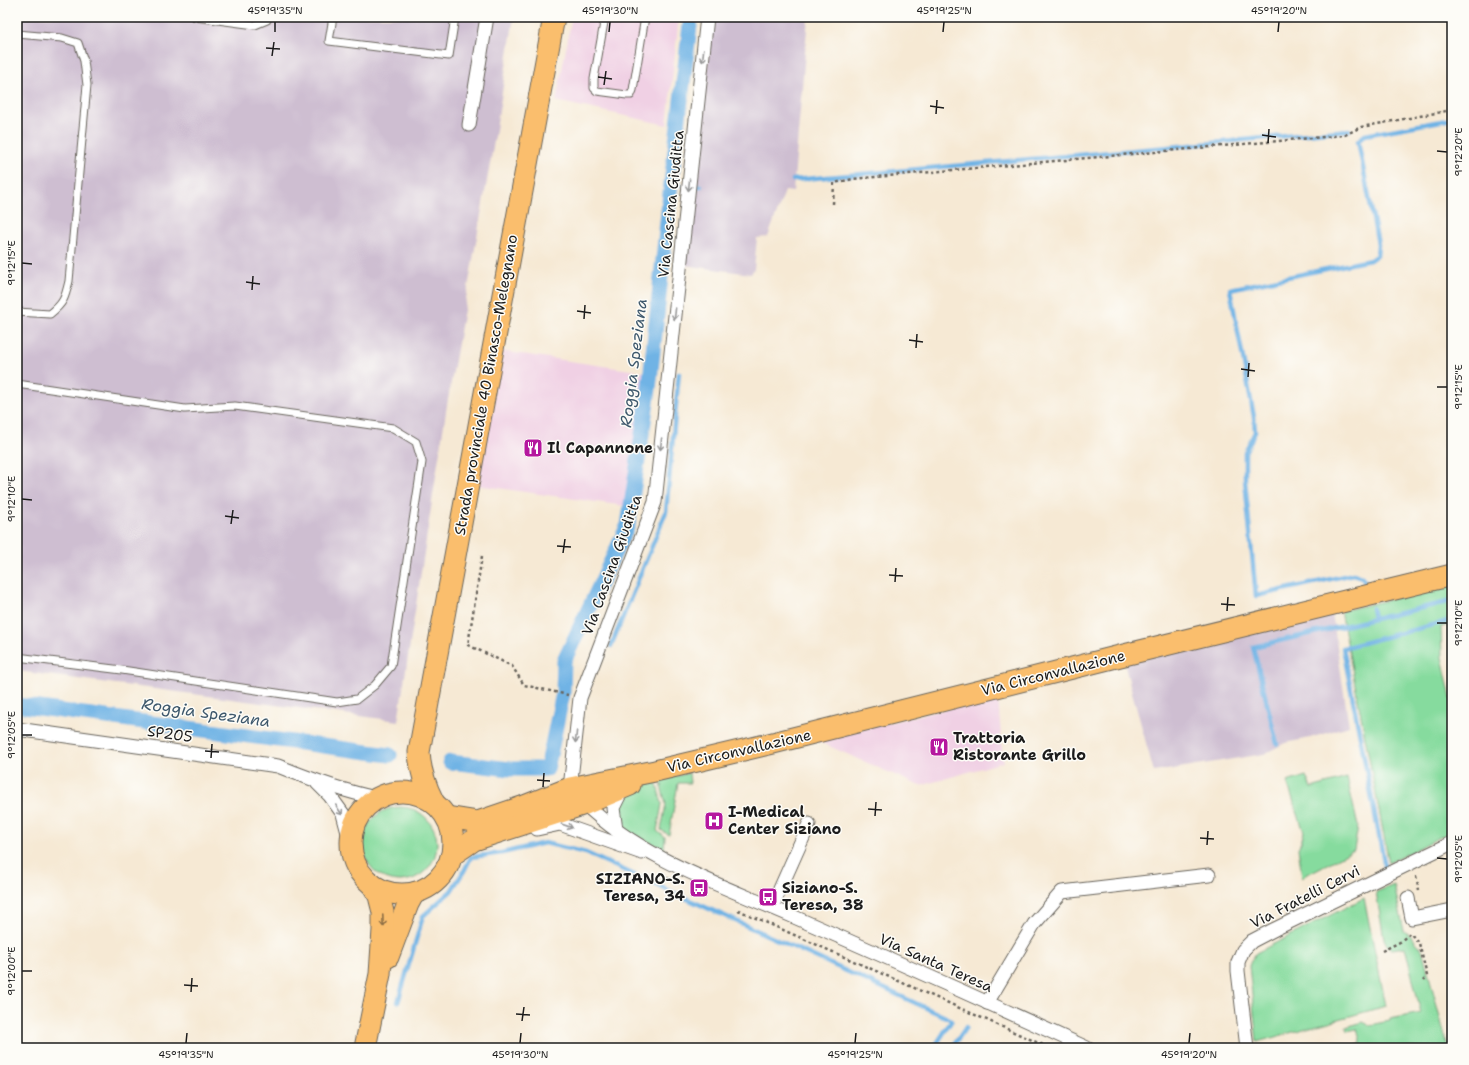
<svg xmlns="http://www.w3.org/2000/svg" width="1469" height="1065" viewBox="0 0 1469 1065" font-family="'Shantell Sans',sans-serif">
  <rect width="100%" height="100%" fill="#fdfcf7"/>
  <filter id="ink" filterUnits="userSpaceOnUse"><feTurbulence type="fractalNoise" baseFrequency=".025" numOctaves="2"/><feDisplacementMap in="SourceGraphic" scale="8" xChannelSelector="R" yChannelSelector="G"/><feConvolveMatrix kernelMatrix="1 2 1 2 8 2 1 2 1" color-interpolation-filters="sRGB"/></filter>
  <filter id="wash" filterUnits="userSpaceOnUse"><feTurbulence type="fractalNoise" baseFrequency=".012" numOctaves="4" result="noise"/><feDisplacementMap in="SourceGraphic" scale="16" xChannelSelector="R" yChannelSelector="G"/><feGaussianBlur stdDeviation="0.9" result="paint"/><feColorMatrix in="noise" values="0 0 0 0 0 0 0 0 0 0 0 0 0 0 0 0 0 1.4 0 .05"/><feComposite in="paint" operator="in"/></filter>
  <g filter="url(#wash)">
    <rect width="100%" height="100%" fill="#f6e9d4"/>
    <g fill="#f0d0e4">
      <path d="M572,17H679L667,125L556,101Z"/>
      <path d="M501,351L644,372L625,506L476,485Z"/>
      <path d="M998,697L1003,762L920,786L815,740Z"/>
    </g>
    <g fill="#cebed1">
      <path d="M17,17H514L495,136L447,405L398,721L17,671Z"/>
      <path d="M713,17H808L793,192L785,191L768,237L757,238L754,269L751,274L683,265Z"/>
      <path d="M1332,613L1349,726L1310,738L1285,743L1264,754L1154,772L1124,663Z"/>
    </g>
    <g fill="#86db9e" stroke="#517c5d">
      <path d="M1452,585V624L1441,627L1442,657L1452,703V831L1389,863L1341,611Z"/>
      <path d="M689,773L690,783H678L669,835L661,830L666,804L661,786H663L661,780Z"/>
      <path d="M1306,776L1311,788L1347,778L1358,826L1354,850L1302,877L1298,848L1301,842L1304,832L1287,782Z"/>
      <path d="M656,781L662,804L657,831L665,837L664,849L630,833C619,823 620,816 619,802L635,788Z"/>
      <circle cx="400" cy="844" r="37"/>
      <path d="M1394,885L1404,931L1410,935L1422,949L1448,1048H1352L1351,1046L1361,1044L1357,1029L1347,1031L1346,1027L1363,1022L1369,1025L1390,1021V1019L1421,1013L1405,947L1392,949L1387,945L1384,939L1376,892Z"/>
      <path d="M1364,898L1386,1006L1257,1042L1249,966L1251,961L1256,953Z"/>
    </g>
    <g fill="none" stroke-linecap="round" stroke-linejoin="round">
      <g stroke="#70b3e5" stroke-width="4.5">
        <path d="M793,180L1191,145L1349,130"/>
        <path d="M671,184L680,185"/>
        <path d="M696,186H701"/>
        <path d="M1366,584L1362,577L1353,574L1256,596L1245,480V452L1255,432L1254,417L1230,289L1370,260L1377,255L1378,244L1358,141L1365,135L1452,119"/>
        <path d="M1372,608L1374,618"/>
        <path d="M611,646L666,512L679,373"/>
        <path d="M1277,744L1253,647L1452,601"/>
        <path d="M1385,867L1343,648L1452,620"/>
        <path d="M398,1002L423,916L451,891L464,871L471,857L502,853L545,843L586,853L857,976L952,1020L934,1048"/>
        <path d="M952,1048L966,1027"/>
      </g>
      <g stroke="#70b3e5" stroke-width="15">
        <path d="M17,705L390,755"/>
        <path d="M450,762L510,769H547L563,693L564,661L628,525L649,389L671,184L691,17"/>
      </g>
    </g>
  </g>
  <g filter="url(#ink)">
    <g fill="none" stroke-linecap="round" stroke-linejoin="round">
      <g stroke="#68645c" stroke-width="9">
        <g id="lane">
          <path d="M195,17L255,25L267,20L268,17"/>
          <path d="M333,17L329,41L449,56L455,17"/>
          <path d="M605,17L594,79V88L597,91L627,95H631L633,90L645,17"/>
          <path d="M632,17L645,19"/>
          <path d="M17,34L62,38L78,43L84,61L87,85L69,281C65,298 64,303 50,314L17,312"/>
          <path d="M17,384L185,409L235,406L393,428L416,442L422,462L391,666L375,685L357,699L337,702L122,670L17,657"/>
        </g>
      </g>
      <g stroke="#68645c" stroke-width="15">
        <g id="street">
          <path d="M469,125L487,17"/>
          <path d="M17,729L278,766C310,779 342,791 376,798"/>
          <path d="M317,783L330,796L343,814L351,844"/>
          <path d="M570,788L580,698L655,502L707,17"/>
          <path d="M580,803L585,804C643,860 719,884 792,916C891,959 989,1003 1087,1048"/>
          <path d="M537,829L560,824L642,853"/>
          <path d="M616,830L613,808L623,788"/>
          <path d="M1408,898L1412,918L1452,910"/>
          <path d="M772,907L809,824"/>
          <path d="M987,1003L1034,924L1062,892L1209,875"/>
          <path d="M1247,1048L1238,971V962L1243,950L1252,941L1275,929L1452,843"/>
        </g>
      </g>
      <g stroke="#68645c" stroke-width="23">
        <g id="primary">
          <circle cx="402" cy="843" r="51"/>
          <path d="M433,801C425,785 420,771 419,752L554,17"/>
          <path d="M447,817L478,822L522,807L570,788L655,771L773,743L1120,656L1452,575"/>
          <path d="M452,855L474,840L585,804L630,785"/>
          <path d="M388,957L408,904L414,893"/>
          <path d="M365,1048L380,974L383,930V912L379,896L372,884"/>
        </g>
      </g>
      <g stroke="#68645c" stroke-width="2.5" stroke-dasharray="3 3" stroke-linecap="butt">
        <path d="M833,204L834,183L853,179L1345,135L1361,127L1452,110"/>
        <path d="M482,556L468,645L512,666L524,685L568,695"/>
        <path d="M664,874V877L674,881"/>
        <path d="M1416,876L1419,890"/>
        <path d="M738,910L1050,1048"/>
        <path d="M1382,951L1400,942L1410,933L1419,943L1427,976L1424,980"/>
      </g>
      <use href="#lane" stroke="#fff" stroke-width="7"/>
      <use href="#street" stroke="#fff" stroke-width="13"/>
      <use href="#primary" stroke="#fabe6d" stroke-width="21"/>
    </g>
    <defs><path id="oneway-shaft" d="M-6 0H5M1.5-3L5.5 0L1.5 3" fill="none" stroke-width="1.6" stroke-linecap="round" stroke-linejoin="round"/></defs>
    <g stroke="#999">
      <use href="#oneway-shaft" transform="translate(703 56) rotate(96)"/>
      <use href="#oneway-shaft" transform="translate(689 185) rotate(96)"/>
      <use href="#oneway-shaft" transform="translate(675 314) rotate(96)"/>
      <use href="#oneway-shaft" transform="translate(661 444) rotate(96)"/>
      <use href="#oneway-shaft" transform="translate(576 737) rotate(96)"/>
      <use href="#oneway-shaft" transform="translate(339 810) rotate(57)"/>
      <use href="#oneway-shaft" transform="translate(567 826) rotate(19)"/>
    </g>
    <use stroke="#8b6d44" href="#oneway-shaft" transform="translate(383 921) rotate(88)"/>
  </g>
  <path fill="none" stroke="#1c1c1c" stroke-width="1.5" d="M275,32V22M609,32L610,22M943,32L944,22M1278,32L1279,22M266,48L280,49M272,56L274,42M598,77L612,79M604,85L606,71M930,106L944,108M936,114L937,100M1262,135L1276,137M1268,143L1269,129M1437,151L1447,152M22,263L32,264M246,282L260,284M252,290L253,276M577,311L591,313M584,319L585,305M909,340L923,342M916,348L917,334M1241,369L1255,371M1248,377L1249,363M1437,387H1447M22,499L32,500M225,516L239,518M231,524L233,510M557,546L571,547M563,553L565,539M889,575L903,576M895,582L896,568M1221,604L1235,605M1227,611L1228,597M1437,623H1447M22,735H32M205,751L219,752M211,758L212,744M537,780L550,781M543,787L544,773M868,809L882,810M875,816L876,802M1200,838L1214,839M1207,845L1208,831M1437,858L1447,859M22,971H32M184,985L198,986M191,992L192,978M516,1014L530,1015M522,1021L524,1007M186,1043L187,1033M520,1043L521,1033M855,1043L856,1033M1189,1043L1190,1033"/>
  <defs>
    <g id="restaurant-square" transform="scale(1)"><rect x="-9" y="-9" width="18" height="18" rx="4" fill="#b5179e" stroke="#fdfcf7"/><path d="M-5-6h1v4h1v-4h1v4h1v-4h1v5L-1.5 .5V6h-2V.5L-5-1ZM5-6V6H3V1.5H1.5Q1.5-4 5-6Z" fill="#fff"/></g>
    <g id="hospital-square" transform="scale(1)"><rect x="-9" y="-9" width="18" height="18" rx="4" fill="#b5179e" stroke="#fdfcf7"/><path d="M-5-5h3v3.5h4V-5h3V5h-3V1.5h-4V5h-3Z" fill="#fff"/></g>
    <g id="bus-square" transform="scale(1)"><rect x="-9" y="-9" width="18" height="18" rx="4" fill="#b5179e" stroke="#fdfcf7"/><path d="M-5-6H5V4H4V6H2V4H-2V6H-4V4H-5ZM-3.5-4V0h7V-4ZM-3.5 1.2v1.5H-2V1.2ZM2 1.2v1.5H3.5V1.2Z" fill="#fff"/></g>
  </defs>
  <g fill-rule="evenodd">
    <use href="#restaurant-square" x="533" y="448"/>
    <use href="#restaurant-square" x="939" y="747"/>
    <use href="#hospital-square" x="714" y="821"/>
    <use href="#bus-square" x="699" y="888"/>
    <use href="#bus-square" x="768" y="897"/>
  </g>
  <g text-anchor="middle" stroke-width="3" stroke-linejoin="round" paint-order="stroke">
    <g font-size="15" fill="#1c1c1c" stroke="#fdfcf7">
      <text transform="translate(671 204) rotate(-84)" y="5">Via Cascina Giuditta</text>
      <text transform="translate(486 385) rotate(-80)" y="5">Strada provinciale 40 Binasco-Melegnano</text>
      <text transform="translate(612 565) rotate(-70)" y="5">Via Cascina Giuditta</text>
      <text transform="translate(1053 673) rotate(-14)" y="5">Via Circonvallazione</text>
      <text transform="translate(170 734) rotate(8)" y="5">SP205</text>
      <text transform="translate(739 751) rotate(-13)" y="5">Via Circonvallazione</text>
      <text transform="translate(1305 897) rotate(-27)" y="5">Via Fratelli Cervi</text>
      <text transform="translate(936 963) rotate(24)" y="5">Via Santa Teresa</text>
    </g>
    <g font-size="15" font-weight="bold" fill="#1c1c1c" stroke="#fdfcf7" text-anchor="start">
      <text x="547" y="453">Il Capannone</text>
      <text x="953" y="743">Trattoria<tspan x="953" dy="17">Ristorante Grillo</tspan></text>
      <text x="728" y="817">I-Medical<tspan x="728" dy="17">Center Siziano</tspan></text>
      <text x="685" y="884" text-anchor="end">SIZIANO-S.<tspan x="685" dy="17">Teresa, 34</tspan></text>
      <text x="782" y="893">Siziano-S.<tspan x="782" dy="17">Teresa, 38</tspan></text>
    </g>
    <g font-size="16" font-style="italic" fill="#3e586c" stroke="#fdfcf7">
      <text transform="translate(633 363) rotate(-83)" y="6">Roggia Speziana</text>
      <text transform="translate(206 712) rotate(8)" y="6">Roggia Speziana</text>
    </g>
  </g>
  <rect width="1469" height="1065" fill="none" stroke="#fdfcf7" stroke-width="44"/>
  <rect x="22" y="22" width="1425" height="1021" fill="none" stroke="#1c1c1c" stroke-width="1.5"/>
  <g font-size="10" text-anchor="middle" fill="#1c1c1c">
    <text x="275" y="14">45°19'35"N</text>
    <text x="610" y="14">45°19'30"N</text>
    <text x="944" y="14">45°19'25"N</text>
    <text x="1279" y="14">45°19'20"N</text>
    <text transform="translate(1458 152) rotate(-90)" y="4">9°12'20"E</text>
    <text transform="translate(11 263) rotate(-90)" y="4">9°12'15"E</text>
    <text transform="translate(1458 387) rotate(-90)" y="4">9°12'15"E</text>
    <text transform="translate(11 499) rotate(-90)" y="4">9°12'10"E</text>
    <text transform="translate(1458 623) rotate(-90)" y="4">9°12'10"E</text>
    <text transform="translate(11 735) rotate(-90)" y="4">9°12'05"E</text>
    <text transform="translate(1458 859) rotate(-90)" y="4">9°12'05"E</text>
    <text transform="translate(11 971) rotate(-90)" y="4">9°12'00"E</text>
    <text x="186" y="1058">45°19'35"N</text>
    <text x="520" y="1058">45°19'30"N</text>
    <text x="855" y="1058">45°19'25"N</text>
    <text x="1189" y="1058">45°19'20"N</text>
  </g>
</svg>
